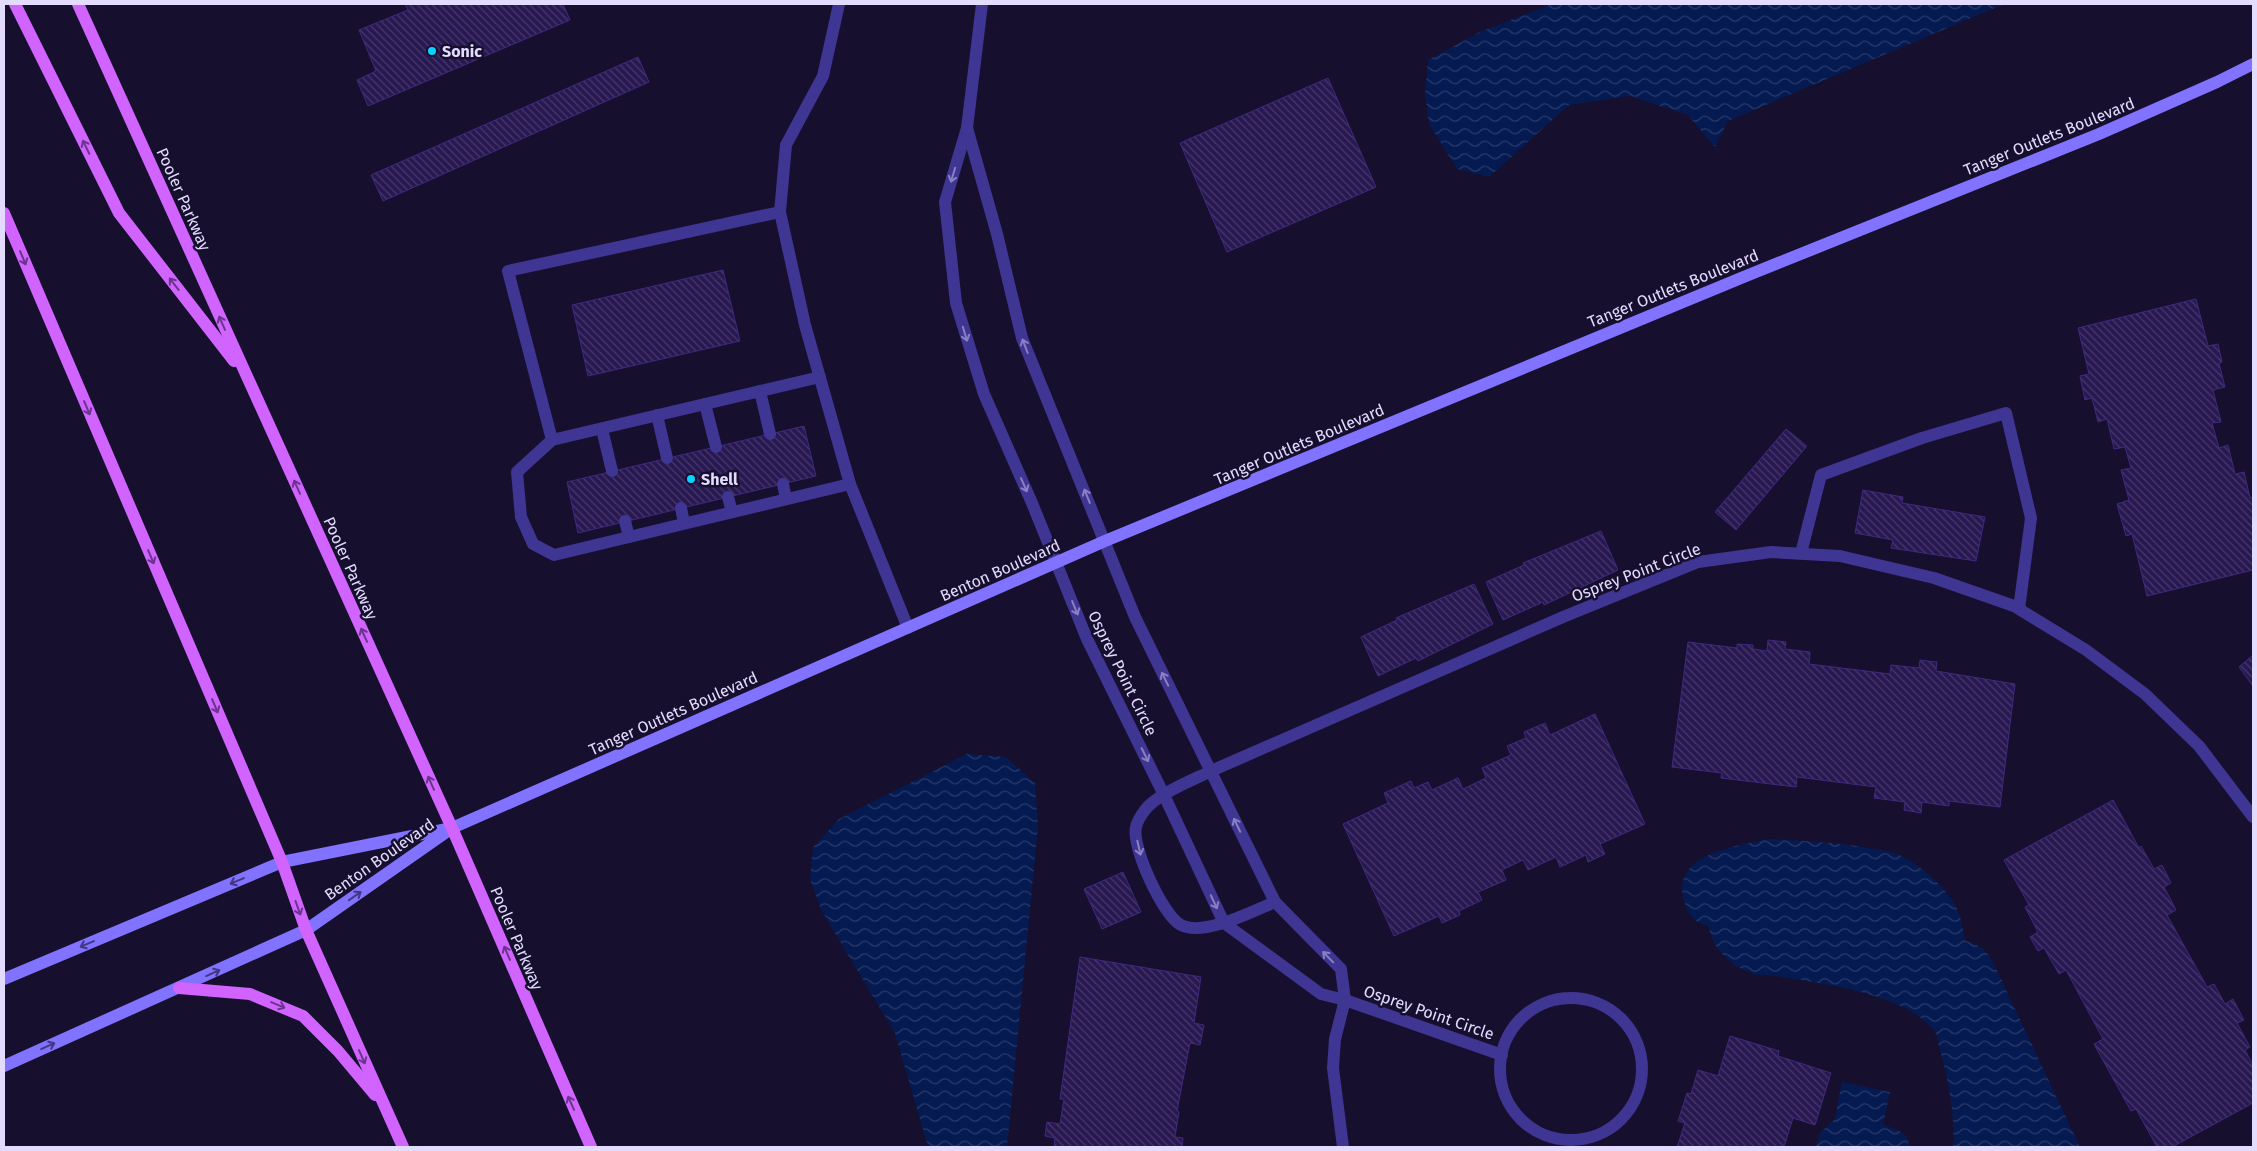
<svg xmlns="http://www.w3.org/2000/svg" width="2257" height="1151" viewBox="0 0 2257 1151" font-family="'Fira Sans',sans-serif">
  <defs>
    <pattern id="water-waves" width="16" height="10" patternUnits="userSpaceOnUse" patternTransform="scale(1.25)"><rect width="16" height="10" fill="#051a51"/><path d="M0 5q4-4 8 0t8 0" fill="none" stroke="#293b6b"/></pattern>
    <pattern id="building-back-hatch" width="6" height="6" patternUnits="userSpaceOnUse" patternTransform="scale(1.25)"><rect width="6" height="6" fill="#281851"/><path d="M-1 5l2 2M0 0l6 6M5-1l2 2" fill="none" stroke="#47396b"/></pattern>
  </defs>
  <rect width="100%" height="100%" fill="#160f2e"/>
  <g fill="url(#water-waves)">
    <path d="M1552,4H2004L1728,121L1715,147L1688,115L1630,96L1569,105L1489,177L1457,169L1429,124L1425,93L1428,60L1480,32Z"/>
    <path d="M967,754L1006,757L1035,783L1038,826L1007,1147H928L895,1033L821,910L810,879L813,847L839,819Z"/>
    <path d="M1768,839C1809,841 1853,843 1894,853C1915,859 1950,890 1958,911C1962,920 1963,931 1965,940L1983,948L1993,962L2080,1147H1953C1955,1113 1949,1083 1940,1050C1938,1044 1938,1036 1935,1032C1907,993 1820,984 1776,976C1769,975 1760,976 1754,974C1732,967 1712,949 1709,927C1692,920 1688,916 1683,897C1674,853 1738,846 1768,839Z"/>
    <path d="M1842,1082L1890,1092L1883,1125C1896,1129 1907,1131 1910,1147H1816L1820,1133L1835,1119Z"/>
  </g>
  <g fill="url(#building-back-hatch)" stroke="#402880">
    <path d="M405,4H563L570,20L368,106L357,80L376,71L359,30L408,10Z"/>
    <path d="M638,57L649,82L383,201L371,175Z"/>
    <path d="M1328,78L1376,187L1227,252L1180,143Z"/>
    <path d="M723,270L740,341L588,376L572,305Z"/>
    <path d="M2196,299L2208,346L2218,344L2222,362L2219,363L2225,387L2213,390L2221,422L2212,423L2219,448L2228,445L2235,474L2244,472L2250,498L2253,497V570L2147,596L2132,534L2126,536L2117,504L2129,500L2121,470L2131,468L2125,447L2114,449L2107,419L2098,422L2092,398L2085,400L2080,376L2089,374L2078,328Z"/>
    <path d="M804,426L816,476L578,533L567,482Z"/>
    <path d="M1786,429L1807,446L1736,530L1715,512Z"/>
    <path d="M1863,490L1903,497L1902,503L1985,517L1976,561L1891,548L1893,540L1855,533Z"/>
    <path d="M1601,531L1618,570L1544,605L1543,602L1503,620L1486,582L1524,565L1523,563Z"/>
    <path d="M1474,584L1493,624L1418,661L1416,658L1378,676L1361,637L1397,620L1396,618Z"/>
    <path d="M1768,640L1786,642L1785,649L1810,652L1809,664L1890,674L1891,665L1919,668L1920,660L1937,662L1936,671L2015,684L2000,807L1949,801V806L1922,802L1921,813L1904,810L1905,802L1874,798L1876,787L1797,777L1796,787L1721,778L1722,773L1672,767L1688,642L1737,648V644L1753,645V649L1767,651Z"/>
    <path d="M2253,655V686L2239,667Z"/>
    <path d="M1595,714L1645,824L1600,844L1605,854L1588,862L1586,855L1560,867L1556,857L1528,870L1523,860L1502,870L1506,880L1478,892L1482,900L1459,911L1460,915L1442,923L1439,916L1394,936L1343,824L1388,803L1384,793L1411,781L1414,788L1428,782L1432,790L1458,778L1463,789L1486,778L1482,768L1511,755L1507,746L1526,738L1524,732L1545,723L1550,735Z"/>
    <path d="M2113,800L2139,848L2141,846L2154,869L2162,865L2171,883L2164,887L2176,910L2167,915L2207,987L2214,984L2225,1004L2233,999L2244,1020L2237,1023L2250,1047L2245,1050L2253,1065V1103L2172,1147H2157L2136,1109L2131,1111L2094,1044L2103,1039L2066,970L2059,974L2044,948L2038,951L2030,937L2038,932L2025,907L2029,905L2004,860Z"/>
    <path d="M1123,872L1141,912L1102,929L1084,889Z"/>
    <path d="M1080,957L1201,977L1194,1023L1204,1025L1200,1045L1190,1043L1177,1111L1179,1112L1175,1137L1183,1138L1182,1147H1054L1055,1138L1045,1136L1047,1122L1060,1124L1064,1099H1060Z"/>
    <path d="M1730,1036L1779,1051L1778,1056L1831,1073L1815,1125L1793,1118L1784,1147H1677L1685,1123L1678,1121L1687,1093L1691,1094L1698,1070L1718,1076Z"/>
  </g>
  <g fill="none" stroke-linecap="round" stroke-linejoin="round">
    <g stroke="#3f3592" stroke-width="12">
      <path d="M839,4L823,76L786,145L780,212L805,325L850,484L908,628"/>
      <path d="M820,377L552,440L517,472L521,517L533,544L554,555L850,484"/>
      <path d="M760,391L770,434"/>
      <path d="M705,404L716,447"/>
      <path d="M657,415L667,458"/>
      <path d="M602,429L612,471"/>
      <path d="M552,440L508,271L780,212"/>
      <path d="M783,484L786,499"/>
      <path d="M728,497L732,512"/>
      <path d="M681,508L684,523"/>
      <path d="M625,521L629,537"/>
      <path d="M1801,553L1821,475L1922,438L2006,413L2031,518L2019,609"/>
      <circle cx="1571" cy="1069" r="71"/>
      <path d="M1345,1000L1502,1055"/>
    </g>
    <g stroke="#3f3592" stroke-width="12">
      <path d="M982,4L967,128L945,202L956,303L984,394L1032,503L1087,639L1164,795L1224,923L1321,994L1345,1000"/>
      <path d="M967,128L997,234L1022,338L1135,617L1275,902L1341,969L1345,1000L1335,1039L1333,1068L1343,1147"/>
      <path d="M1275,902C1253,911 1204,937 1181,925C1163,916 1131,846 1136,827C1137,822 1142,814 1145,810C1157,794 1193,780 1211,771L1563,617L1698,562L1771,552L1840,556L1934,578L2014,606L2086,650L2145,694L2199,746L2253,817"/>
    </g>
    <g stroke="#8173ff" stroke-width="12">
      <path d="M4,979L282,862L447,829"/>
      <path d="M4,1066L306,930L452,828L1105,541L1746,276L2099,134L2217,82L2253,64"/>
    </g>
    <g stroke="#d163ff" stroke-width="12">
      <path d="M15,4L119,213L234,361"/>
      <path d="M78,4L452,828L591,1147"/>
      <path d="M4,213L282,862L306,930L403,1147"/>
      <path d="M179,988L250,994L303,1016L338,1051L375,1095"/>
    </g>
  </g>
  <defs><path id="oneway-shaft" d="M-6 0H5M1.5-3L5.5 0L1.5 3" fill="none" stroke-width="1.6" stroke-linecap="round" stroke-linejoin="round" transform="scale(1.25)"/></defs>
  <g stroke="#6a358c">
    <use href="#oneway-shaft" transform="translate(86 147) rotate(-116)"/>
    <use href="#oneway-shaft" transform="translate(23 258) rotate(67)"/>
    <use href="#oneway-shaft" transform="translate(174 284) rotate(-128)"/>
    <use href="#oneway-shaft" transform="translate(222 323) rotate(-114)"/>
    <use href="#oneway-shaft" transform="translate(87 408) rotate(67)"/>
    <use href="#oneway-shaft" transform="translate(297 487) rotate(-114)"/>
    <use href="#oneway-shaft" transform="translate(151 557) rotate(67)"/>
    <use href="#oneway-shaft" transform="translate(364 635) rotate(-114)"/>
    <use href="#oneway-shaft" transform="translate(215 706) rotate(67)"/>
    <use href="#oneway-shaft" transform="translate(431 783) rotate(-114)"/>
    <use href="#oneway-shaft" transform="translate(298 908) rotate(70)"/>
    <use href="#oneway-shaft" transform="translate(507 953) rotate(-113)"/>
    <use href="#oneway-shaft" transform="translate(278 1005) rotate(23)"/>
    <use href="#oneway-shaft" transform="translate(362 1057) rotate(66)"/>
    <use href="#oneway-shaft" transform="translate(571 1103) rotate(-114)"/>
  </g>
  <g stroke="#8980c3">
    <use href="#oneway-shaft" transform="translate(953 175) rotate(107)"/>
    <use href="#oneway-shaft" transform="translate(965 334) rotate(73)"/>
    <use href="#oneway-shaft" transform="translate(1025 346) rotate(-111)"/>
    <use href="#oneway-shaft" transform="translate(1024 485) rotate(66)"/>
    <use href="#oneway-shaft" transform="translate(1087 496) rotate(-112)"/>
    <use href="#oneway-shaft" transform="translate(1075 608) rotate(68)"/>
    <use href="#oneway-shaft" transform="translate(1165 679) rotate(-116)"/>
    <use href="#oneway-shaft" transform="translate(1145 755) rotate(64)"/>
    <use href="#oneway-shaft" transform="translate(1237 825) rotate(-116)"/>
    <use href="#oneway-shaft" transform="translate(1139 848) rotate(77)"/>
    <use href="#oneway-shaft" transform="translate(1214 902) rotate(65)"/>
    <use href="#oneway-shaft" transform="translate(1328 957) rotate(-134)"/>
  </g>
  <g stroke="#413782">
    <use href="#oneway-shaft" transform="translate(237 881) rotate(157)"/>
    <use href="#oneway-shaft" transform="translate(355 896) rotate(-35)"/>
    <use href="#oneway-shaft" transform="translate(87 944) rotate(157)"/>
    <use href="#oneway-shaft" transform="translate(213 973) rotate(-24)"/>
    <use href="#oneway-shaft" transform="translate(48 1046) rotate(-24)"/>
  </g>
  <g fill="#08d3ff" stroke="#160f2e" stroke-width="2">
    <circle cx="432" cy="51" r="5"/>
    <circle cx="691" cy="479" r="5"/>
  </g>
  <g text-anchor="middle" stroke-width="5" stroke-linejoin="round" paint-order="stroke">
    <g font-size="16" font-weight="bold" fill="#e3dcff" stroke="#160f2e" text-anchor="start">
      <text x="442" y="57">Sonic</text>
      <text x="701" y="485">Shell</text>
    </g>
    <g font-size="16" fill="#e3dcff" stroke="#160f2e">
      <text transform="translate(2049 136) rotate(-22)" y="6">Tanger Outlets Boulevard</text>
      <text transform="translate(184 199) rotate(66)" y="6">Pooler Parkway</text>
      <text transform="translate(1673 288) rotate(-22)" y="6">Tanger Outlets Boulevard</text>
      <text transform="translate(1299 444) rotate(-23)" y="6">Tanger Outlets Boulevard</text>
      <text transform="translate(351 568) rotate(66)" y="6">Pooler Parkway</text>
      <text transform="translate(1000 570) rotate(-24)" y="6">Benton Boulevard</text>
      <text transform="translate(1636 572) rotate(-21)" y="6">Osprey Point Circle</text>
      <text transform="translate(1123 673) rotate(64)" y="6">Osprey Point Circle</text>
      <text transform="translate(673 713) rotate(-24)" y="6">Tanger Outlets Boulevard</text>
      <text transform="translate(379 859) rotate(-35)" y="6">Benton Boulevard</text>
      <text transform="translate(517 938) rotate(67)" y="6">Pooler Parkway</text>
      <text transform="translate(1429 1012) rotate(19)" y="6">Osprey Point Circle</text>
    </g>
  </g>
  <rect width="2257" height="1151" fill="none" stroke="#e3dcff" stroke-width="10"/>
</svg>
